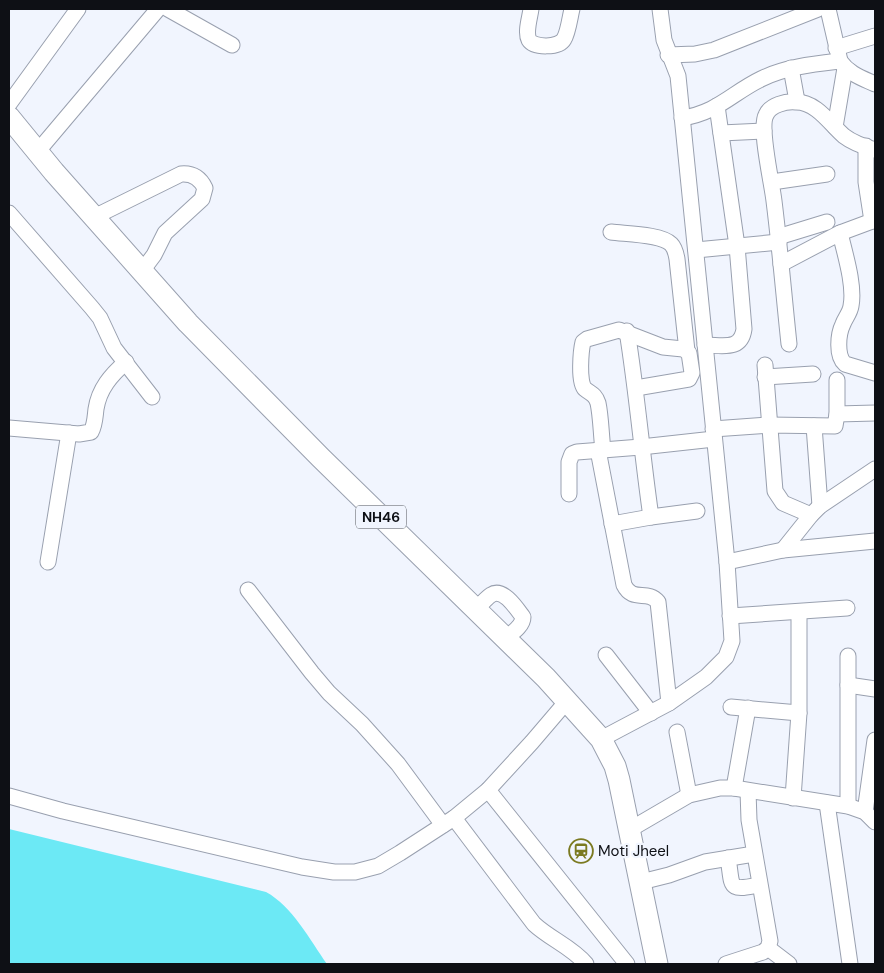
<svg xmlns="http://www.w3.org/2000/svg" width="884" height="973" viewBox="0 0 884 973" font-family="'DM Sans',sans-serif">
  <rect width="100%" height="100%" fill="#f1f5fe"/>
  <path fill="#6ce9f5" d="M9,829L266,892C292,906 310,940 327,964H9Z"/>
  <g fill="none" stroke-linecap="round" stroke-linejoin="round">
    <g stroke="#99a0af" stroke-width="17">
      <g id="minor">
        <path d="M168,9L232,45"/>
        <path d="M531,9C530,17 525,32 529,40C534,48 559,48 564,39C568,33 570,17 572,9"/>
        <path d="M828,9L840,61C849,74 862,78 875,84"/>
        <path d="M836,48L875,36"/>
        <path d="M668,55L695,54L714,50L818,9"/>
        <path d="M791,68L797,101"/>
        <path d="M9,104L78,9"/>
        <path d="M682,118C717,113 732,93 761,79C785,67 814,64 840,61"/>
        <path d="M835,127L845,68"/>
        <path d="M721,133L764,131"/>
        <path d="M866,146V182L872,221"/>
        <path d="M38,151L158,9"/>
        <path d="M772,182L827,174"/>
        <path d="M9,213L92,308L100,318L114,348L152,397"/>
        <path d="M94,217L181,174C192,173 200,178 205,188L202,199L165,233L154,255L142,271"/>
        <path d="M611,232C625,234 661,234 671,244C675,248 676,253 677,259L687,351"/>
        <path d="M840,233C845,254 855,286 851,306C850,313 845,318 843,324C838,334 836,356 845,364L875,373"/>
        <path d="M778,237L827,222"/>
        <path d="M696,250L779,242"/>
        <path d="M781,264L840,233L875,220"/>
        <path d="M627,331C637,393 642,455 651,517"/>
        <path d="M789,344C784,297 780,249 774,201C772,183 759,128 766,115C770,105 786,101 796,102C817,102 830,124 844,136C853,143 865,147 875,150"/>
        <path d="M705,345C723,345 741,351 744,329L737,246L717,106"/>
        <path d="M765,365L775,491L783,503L811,515"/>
        <path d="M765,377L813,374"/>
        <path d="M837,414L875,413"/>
        <path d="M814,426L820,506"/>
        <path d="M9,428L79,434L91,432C95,425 95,417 96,409C99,389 111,375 126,362"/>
        <path d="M713,429L769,425L835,426L837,414V380"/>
        <path d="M598,450L624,585C633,603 647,589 658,602L669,703"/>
        <path d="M603,450C601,434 601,417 598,403C595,394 591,394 585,389C578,383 581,350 583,342L587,339L619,330L663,347L683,349L689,353L692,373L689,379L636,388"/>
        <path d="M569,494V462L572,454L577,452L641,447L714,439"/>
        <path d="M612,524L651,517L697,511"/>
        <path d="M783,550L811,515L820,506L875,469"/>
        <path d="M48,562L69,433"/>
        <path d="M727,562L783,550L875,541"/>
        <path d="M248,590L312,673L329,693L362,724L398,764L443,825"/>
        <path d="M476,609C481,605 486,598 491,595C503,587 517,609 523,617C523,626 512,633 506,638"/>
        <path d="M730,616L847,608"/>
        <path d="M606,655L651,713"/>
        <path d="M848,656V806"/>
        <path d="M848,685L875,689"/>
        <path d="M731,707L799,713"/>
        <path d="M677,732L689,795"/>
        <path d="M601,739L669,703L706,677L726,657L732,641L727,562L678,76L664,40L660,9"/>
        <path d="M734,788L748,708"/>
        <path d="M488,790L627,964"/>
        <path d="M9,796L63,811L302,867L334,872H355L378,866L400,853L454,818L488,790L532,742L567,701"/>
        <path d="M793,798L799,713V612"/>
        <path d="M827,803L850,964"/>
        <path d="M865,812L875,740"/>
        <path d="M454,818L534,924C550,939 572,947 586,964"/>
        <path d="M629,830L689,795L720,788H734L848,806L865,812L875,822"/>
        <path d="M728,858C733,888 727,891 759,885"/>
        <path d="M641,882L669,875L705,862L754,854"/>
        <path d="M768,948L789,964"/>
        <path d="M726,964L763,952L768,948L770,941L749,820L748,791"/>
      </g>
    </g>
    <g stroke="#99a0af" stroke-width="23">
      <path id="highway" d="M9,117L54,172L188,323L321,458L546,678L601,739L615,766L619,780L657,964"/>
    </g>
    <use href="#minor" stroke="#fff" stroke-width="15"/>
    <use href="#highway" stroke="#fff" stroke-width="21"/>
  </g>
  <defs>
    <g id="station-ring" transform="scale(1.25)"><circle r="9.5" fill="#f1f5fe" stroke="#7b7a21" stroke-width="1.5"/><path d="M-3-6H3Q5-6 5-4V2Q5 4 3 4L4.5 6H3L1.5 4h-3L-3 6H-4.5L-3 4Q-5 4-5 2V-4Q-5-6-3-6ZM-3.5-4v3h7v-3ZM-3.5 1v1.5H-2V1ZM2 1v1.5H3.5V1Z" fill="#7b7a21"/></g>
  </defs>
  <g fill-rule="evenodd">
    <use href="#station-ring" x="581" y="851"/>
  </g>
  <g text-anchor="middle" stroke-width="4.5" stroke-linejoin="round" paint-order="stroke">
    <rect fill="#f1f5fe" stroke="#52555b" stroke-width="1" x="356" y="505.5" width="50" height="23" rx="4"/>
    <g font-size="14" font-weight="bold" fill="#0e1015">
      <text x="381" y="522">NH46</text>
    </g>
    <g font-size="15" fill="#0e1015" stroke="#f1f5fe" text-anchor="start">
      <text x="598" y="856">Moti Jheel</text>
    </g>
  </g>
  <rect width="884" height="973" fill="none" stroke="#0e1015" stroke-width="20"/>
</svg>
